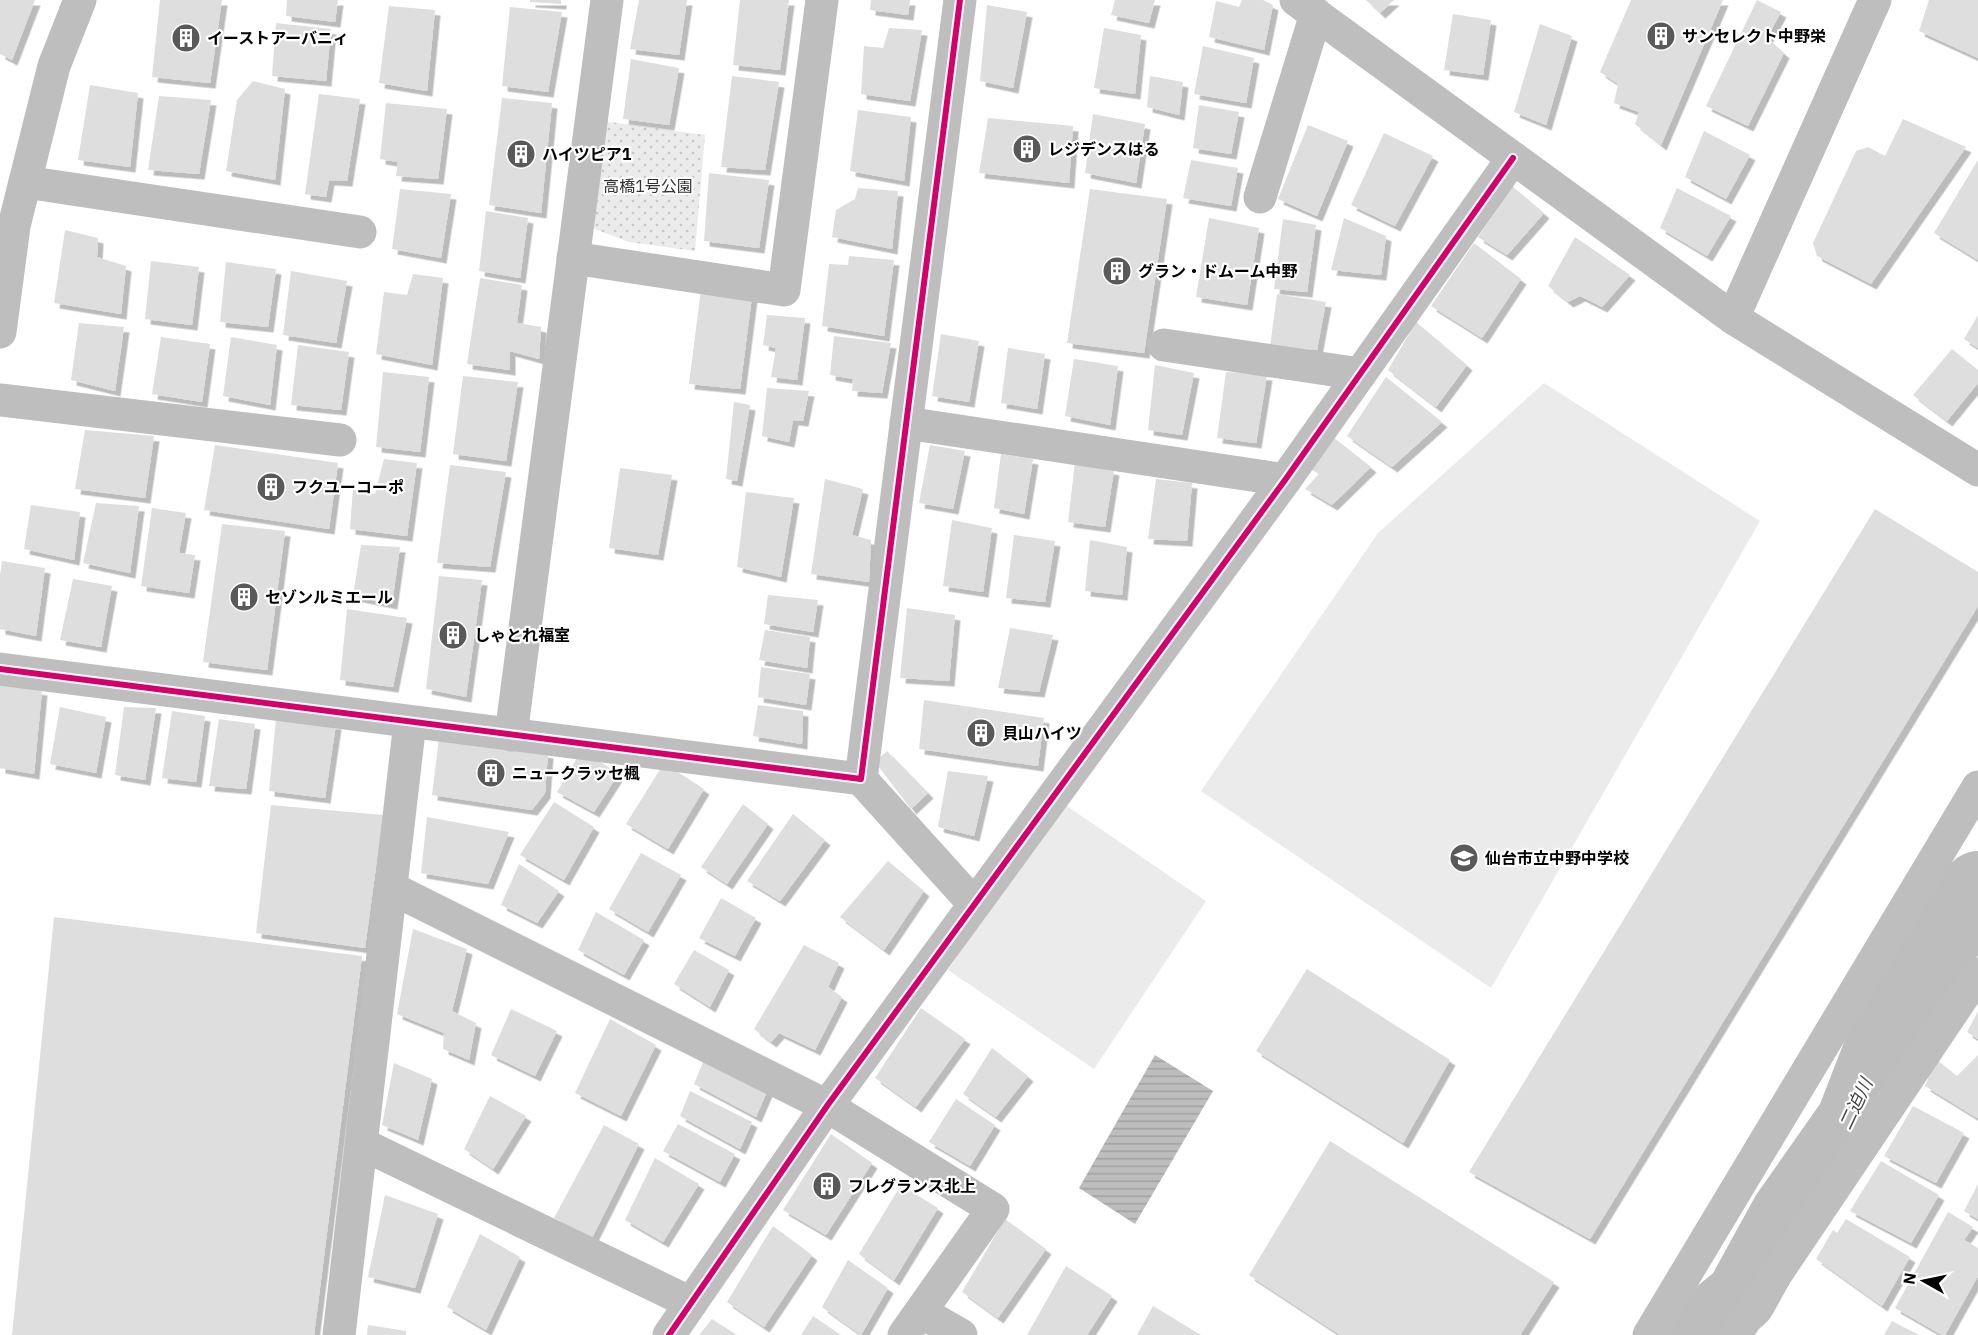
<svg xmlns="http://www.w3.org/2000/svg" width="1978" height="1335" viewBox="0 0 1978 1335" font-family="'IBM Plex Sans','Noto Sans JP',sans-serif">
  <defs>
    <pattern id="green-dots" width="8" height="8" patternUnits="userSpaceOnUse" patternTransform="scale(1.5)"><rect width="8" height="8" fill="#ebebeb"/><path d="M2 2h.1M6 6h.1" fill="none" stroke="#c8c8c8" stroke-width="1.8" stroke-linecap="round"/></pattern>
    <pattern id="water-rules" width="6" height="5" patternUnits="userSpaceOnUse" patternTransform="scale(1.5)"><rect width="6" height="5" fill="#bdbdbd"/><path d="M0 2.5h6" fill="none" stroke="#a1a1a1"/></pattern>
    <filter id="shadow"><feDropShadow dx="5.5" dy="5.5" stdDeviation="0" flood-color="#0004"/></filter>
  </defs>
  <rect width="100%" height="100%" fill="#fff"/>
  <path fill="url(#green-dots)" d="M602,121L705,135L695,251L629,242L592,228Z"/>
  <g fill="#ebebeb">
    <path d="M1544,383L1760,521L1491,988L1201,791L1378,533Z"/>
    <path d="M1061,802L1206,901L1094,1069L948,970Z"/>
  </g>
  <path fill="url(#water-rules)" d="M1155,1055L1213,1091L1135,1224L1079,1188Z"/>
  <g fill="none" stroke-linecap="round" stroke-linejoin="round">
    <path stroke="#bdbdbd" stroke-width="72" d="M1694,1335L1741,1297L1786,1215L1852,1121L1885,1036L1978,887"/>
  </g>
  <g fill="#dedede" filter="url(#shadow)">
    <path d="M0,0H35L12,60L0,54Z"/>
    <path d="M160,0H222L210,83L152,77Z"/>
    <path d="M287,0H338L335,22L286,16Z"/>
    <path d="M530,0H561V4L530,2Z"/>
    <path d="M639,0H687L679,55L630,49Z"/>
    <path d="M740,0H789L780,70L733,65Z"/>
    <path d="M871,0H910L908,15L870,10Z"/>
    <path d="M1115,0H1155L1149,23L1111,15Z"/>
    <path d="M1242,0H1263L1273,5L1264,50L1209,37L1216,1L1239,7Z"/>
    <path d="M1366,0H1394L1380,13Z"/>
    <path d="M1631,0H1723L1661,145L1635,124L1639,112L1614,103L1618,84L1600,72Z"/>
    <path d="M1757,0L1781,12L1767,38L1784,53L1748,126L1706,106Z"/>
    <path d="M1929,0H1978V58L1919,31Z"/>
    <path d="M987,5L1027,12L1013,88L980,81Z"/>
    <path d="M389,6L435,10L427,91L379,83Z"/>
    <path d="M510,7L562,12L548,92L502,86Z"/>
    <path d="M1453,14L1491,20L1483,75L1444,70Z"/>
    <path d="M276,23L331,29L326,81L272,76Z"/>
    <path d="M1540,24L1572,36L1546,125L1514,112Z"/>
    <path d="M889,28L922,30L910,101L861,94L864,46L883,48Z"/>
    <path d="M1104,28L1141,35L1135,94L1094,88Z"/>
    <path d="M1203,46L1254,58L1246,103L1194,94Z"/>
    <path d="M631,59L679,68L669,125L623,119Z"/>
    <path d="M732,76L779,82L765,170L721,167Z"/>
    <path d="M1150,76L1183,82L1179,115L1147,107Z"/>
    <path d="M253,81L285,89L275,180L226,171L237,100Z"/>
    <path d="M90,85L138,93L130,167L78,160Z"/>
    <path d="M319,94L360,99L347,181L329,180L326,197L305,194Z"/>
    <path d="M159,96L211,100L199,174L148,170Z"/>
    <path d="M502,98L552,103L541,213L489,205Z"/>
    <path d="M386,103L447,109L438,179L396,176L398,162L380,159Z"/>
    <path d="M1199,105L1239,112L1231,154L1193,148Z"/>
    <path d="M858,110L911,117L904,181L850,171Z"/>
    <path d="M1093,114L1145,124L1136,183L1085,173Z"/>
    <path d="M988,118L1073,126L1069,183L979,173Z"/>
    <path d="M1903,119L1966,147L1871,284L1817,256L1813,243L1856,151L1868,147L1885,156Z"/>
    <path d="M1308,125L1348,141L1317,216L1278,199Z"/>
    <path d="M1704,131L1750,155L1726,199L1685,177Z"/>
    <path d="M1384,133L1433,156L1395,226L1351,205Z"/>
    <path d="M1191,160L1238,168L1231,206L1183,198Z"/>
    <path d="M1978,160V260L1934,233Z"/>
    <path d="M709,173L769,180L759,248L704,241Z"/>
    <path d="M1512,186L1544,213L1507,255L1478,237Z"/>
    <path d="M858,188L898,191L892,249L832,237L836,210L855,199Z"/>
    <path d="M1677,188L1731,216L1707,256L1660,228Z"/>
    <path d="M400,189L451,194L441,258L392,249Z"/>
    <path d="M1090,189L1167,199L1144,353L1067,343Z"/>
    <path d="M486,211L528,218L520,278L479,271Z"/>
    <path d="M1209,218L1259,228L1247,305L1196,297Z"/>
    <path d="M1344,218L1386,236L1381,275L1331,270Z"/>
    <path d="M1283,219L1316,225L1307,292L1274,289Z"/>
    <path d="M65,230L98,238L97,257L126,266L121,314L54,303Z"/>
    <path d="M1575,237L1630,275L1602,307L1580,296L1568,302L1548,286Z"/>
    <path d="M1474,243L1521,279L1482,338L1431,306Z"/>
    <path d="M849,256L894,260L884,336L822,326L829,264L848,265Z"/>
    <path d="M151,261L199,267L192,325L145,319Z"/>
    <path d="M226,262L276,269L268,327L220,322Z"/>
    <path d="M291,271L347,281L336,343L283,335Z"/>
    <path d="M413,274L443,278L432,365L376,354L384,292L407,295Z"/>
    <path d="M480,278L522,285L517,323L541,327L539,359L510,351V370L467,364Z"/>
    <path d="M701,289L752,296L740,389L689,384Z"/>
    <path d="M1277,294L1326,302L1317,350L1270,347Z"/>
    <path d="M767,315L805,318L797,380L771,377L776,348L763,345Z"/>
    <path d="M1978,315V348L1964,339Z"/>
    <path d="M1416,322L1467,365L1436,407L1388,370Z"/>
    <path d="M79,323L124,327L115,391L71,380Z"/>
    <path d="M941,334L979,341L969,402L932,396Z"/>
    <path d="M834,336L891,343L882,393L852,391L853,379L830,375Z"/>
    <path d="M161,337L210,344L202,402L152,394Z"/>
    <path d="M231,337L277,345L270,405L223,396Z"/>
    <path d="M298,345L349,352L341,410L291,405Z"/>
    <path d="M1008,348L1045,354L1037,409L1001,403Z"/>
    <path d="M1952,349L1978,370V383L1947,421L1913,395Z"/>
    <path d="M1074,359L1118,366L1110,425L1065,416Z"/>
    <path d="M1155,365L1194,373L1182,435L1148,430Z"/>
    <path d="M383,372L429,377L420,452L376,447Z"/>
    <path d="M1226,372L1267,375L1256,443L1217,438Z"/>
    <path d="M463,376L518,382L506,461L453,454Z"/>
    <path d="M1386,377L1442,422L1392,467L1347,436Z"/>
    <path d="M767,388L809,391L803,421L793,420L789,442L762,436Z"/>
    <path d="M734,402L750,405L737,481L726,479Z"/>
    <path d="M85,430L154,436L145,498L75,489Z"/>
    <path d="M1333,437L1371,467L1332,505L1305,489L1319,474L1312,470Z"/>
    <path d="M215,445L338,463L329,529L204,510Z"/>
    <path d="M930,445L965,451L953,509L919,503Z"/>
    <path d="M1001,454L1033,459L1024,514L994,508Z"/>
    <path d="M384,459L417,463L407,536L350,529L353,488L375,494Z"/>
    <path d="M1075,462L1114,470L1105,527L1068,522Z"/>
    <path d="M450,465L506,472L490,567L437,563Z"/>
    <path d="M620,468L672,475L658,555L609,548Z"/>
    <path d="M825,479L863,489L852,535L871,540L869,582L811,574Z"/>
    <path d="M1156,479L1192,483L1187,541L1148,539Z"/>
    <path d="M746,492L794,498L781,577L737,567Z"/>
    <path d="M96,503L139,506L130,573L83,563Z"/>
    <path d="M31,505L80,512L74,560L24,549Z"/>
    <path d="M152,508L186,513L179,553L195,555L189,593L141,586Z"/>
    <path d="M1875,509L1978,572V606L1590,1239L1469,1172Z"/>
    <path d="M952,520L992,528L983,592L943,586Z"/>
    <path d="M222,524L285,531L267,670L203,662Z"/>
    <path d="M1014,535L1055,541L1045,602L1006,598Z"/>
    <path d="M1090,540L1127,547L1122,595L1085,591Z"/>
    <path d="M361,545L400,547L392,604L353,596Z"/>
    <path d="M2,561L45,568L36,636L0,629V575Z"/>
    <path d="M439,576L482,580L466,697L426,689Z"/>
    <path d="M73,579L112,586L101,647L60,640Z"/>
    <path d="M768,595L818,600L813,632L764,624Z"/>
    <path d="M907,608L955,615L949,681L900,678Z"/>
    <path d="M347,609L407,618L393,687L340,680Z"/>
    <path d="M1010,628L1053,635L1039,692L998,688Z"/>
    <path d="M765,630L810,637L807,668L759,660Z"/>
    <path d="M761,667L810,674L806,705L758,697Z"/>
    <path d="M0,685L42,690L34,774L0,768Z"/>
    <path d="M924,700L1044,718L1038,766L919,749Z"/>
    <path d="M758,705L803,711L802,744L753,736Z"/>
    <path d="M60,707L106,717L96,773L50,764Z"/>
    <path d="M124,707L156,708L145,780L115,775Z"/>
    <path d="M172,711L205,716L196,782L162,778Z"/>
    <path d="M219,719L255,724L246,789L209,786Z"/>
    <path d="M276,719L336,724L325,798L269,791Z"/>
    <path d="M439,738L548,753L545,793L532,810L432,795Z"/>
    <path d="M581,751L619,773L594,812L557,792Z"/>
    <path d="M887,751L928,793L911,809L875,762Z"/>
    <path d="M664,763L704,789L668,849L626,824Z"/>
    <path d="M948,771L988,776L974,836L938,827Z"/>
    <path d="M554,802L594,827L564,880L520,855Z"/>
    <path d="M743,804L768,824L727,884L701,867Z"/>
    <path d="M271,805L383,815L365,948L256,933Z"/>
    <path d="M793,814L825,840L780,901L747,881Z"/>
    <path d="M427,817L509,832L488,884L421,873Z"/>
    <path d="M641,853L681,875L648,932L609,909Z"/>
    <path d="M888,861L924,891L884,950L840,917Z"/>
    <path d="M519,864L559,891L537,923L501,905Z"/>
    <path d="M721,898L756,918L735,956L699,938Z"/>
    <path d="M596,912L644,940L624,975L578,950Z"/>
    <path d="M54,917L362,956L314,1335H12Z"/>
    <path d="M413,929L467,949L452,1011L476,1023L469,1060L443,1049L444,1033L397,1014Z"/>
    <path d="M804,945L839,963L828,987L842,997L815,1050L779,1033L771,1042L754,1029Z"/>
    <path d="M694,950L729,970L710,1007L674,984Z"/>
    <path d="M1307,969L1450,1060L1403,1143L1256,1051Z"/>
    <path d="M921,1008L965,1039L916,1107L875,1078Z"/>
    <path d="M511,1009L557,1031L535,1076L491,1055Z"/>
    <path d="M1978,1011V1039L1967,1032Z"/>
    <path d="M610,1019L656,1045L621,1116L575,1093Z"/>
    <path d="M992,1048L1028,1076L996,1117L963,1094Z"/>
    <path d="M1978,1055V1115L1977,1118L1925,1086L1936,1059L1957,1076Z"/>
    <path d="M705,1057L768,1089L756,1117L694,1084Z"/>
    <path d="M394,1063L432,1079L418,1140L382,1125Z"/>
    <path d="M690,1091L752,1122L740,1149L680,1116Z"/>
    <path d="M490,1096L526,1116L493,1169L464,1149Z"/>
    <path d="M956,1099L995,1125L970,1166L929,1142Z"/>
    <path d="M1913,1106L1964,1133L1936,1183L1884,1156Z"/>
    <path d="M678,1124L735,1154L720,1182L663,1151Z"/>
    <path d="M604,1125L639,1144L592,1238L554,1218Z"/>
    <path d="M831,1134L872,1163L826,1235L783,1210Z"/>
    <path d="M1330,1141L1554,1282L1520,1335H1340L1249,1275Z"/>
    <path d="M655,1158L699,1184L663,1242L625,1220Z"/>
    <path d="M1881,1161L1939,1195L1911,1243L1850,1211Z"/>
    <path d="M1978,1184V1219L1964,1211Z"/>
    <path d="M901,1185L938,1208L894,1280L859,1254Z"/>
    <path d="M385,1195L438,1214L415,1288L368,1277Z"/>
    <path d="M1948,1212L1973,1227L1964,1240L1978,1248V1276L1945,1335H1942L1895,1308Z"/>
    <path d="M1005,1219L1046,1249L998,1318L962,1292Z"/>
    <path d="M1846,1219L1910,1257L1882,1306L1816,1259L1833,1230L1837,1233Z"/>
    <path d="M773,1226L812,1255L764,1327L727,1302Z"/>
    <path d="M480,1234L520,1257L486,1330L447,1307Z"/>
    <path d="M848,1260L888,1288L861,1335L822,1307Z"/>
    <path d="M1066,1266L1112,1296L1087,1335H1027Z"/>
    <path d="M1153,1306L1201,1335H1137Z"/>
    <path d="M813,1316L841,1335H801Z"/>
    <path d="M712,1319L737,1335H699Z"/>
    <path d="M1892,1321L1919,1335H1884Z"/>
    <path d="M368,1325L406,1331V1335H367Z"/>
  </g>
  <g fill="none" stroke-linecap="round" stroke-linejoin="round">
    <g stroke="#bebebe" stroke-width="33">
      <path d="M1296,0L1733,318L1978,470"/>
      <path d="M25,182L360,232"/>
      <path d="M1260,197L1316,14"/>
      <path d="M573,258L784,290L822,0"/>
      <path d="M1733,318L1875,0"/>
      <path d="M0,332L14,226L54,66L80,0"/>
      <path d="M1164,345L1360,374"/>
      <path d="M0,400L340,440"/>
      <path d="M906,423L1285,480"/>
      <path d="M0,669L861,779L960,0"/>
      <path d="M511,735L607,0"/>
      <path d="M861,779L974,904"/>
      <path d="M391,888L827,1106L993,1209L904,1335"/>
      <path d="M362,1144L691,1303"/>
      <path d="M921,1312L961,1335"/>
      <path d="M339,1335L410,722"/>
      <path d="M669,1335L827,1106L1285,480L1513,158"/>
      <path d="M1649,1335L1978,787"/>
      <path d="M1735,1335L1978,974"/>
    </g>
    <g stroke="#fff" stroke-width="10">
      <g id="cycleway">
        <path d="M0,669L861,779L960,0"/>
        <path d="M669,1335L827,1106L1285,480L1513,158"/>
      </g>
    </g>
    <use href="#cycleway" stroke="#d6006c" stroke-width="6"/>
  </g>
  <defs>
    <g id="building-disc" transform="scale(1.5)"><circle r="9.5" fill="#595959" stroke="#fff"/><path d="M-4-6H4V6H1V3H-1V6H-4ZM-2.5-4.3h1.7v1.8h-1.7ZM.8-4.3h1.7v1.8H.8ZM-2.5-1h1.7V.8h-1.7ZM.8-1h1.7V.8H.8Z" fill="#fff"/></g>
    <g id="school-disc" transform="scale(1.5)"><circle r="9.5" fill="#595959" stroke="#fff"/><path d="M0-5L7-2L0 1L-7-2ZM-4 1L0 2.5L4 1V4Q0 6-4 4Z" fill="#fff"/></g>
  </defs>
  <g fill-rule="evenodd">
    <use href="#building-disc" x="1661" y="36"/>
    <use href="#building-disc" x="186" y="38"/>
    <use href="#building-disc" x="1027" y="149"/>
    <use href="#building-disc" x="521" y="154"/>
    <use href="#building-disc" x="1117" y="271"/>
    <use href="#building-disc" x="271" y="487"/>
    <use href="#building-disc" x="244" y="597"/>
    <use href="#building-disc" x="453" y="635"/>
    <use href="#building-disc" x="981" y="733"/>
    <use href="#building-disc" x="491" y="773"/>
    <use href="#school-disc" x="1464" y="858"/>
    <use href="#building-disc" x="827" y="1186"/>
  </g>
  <g text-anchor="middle" stroke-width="4.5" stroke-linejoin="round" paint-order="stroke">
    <g font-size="16" font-weight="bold" fill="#000" stroke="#fff" text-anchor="start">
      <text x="1682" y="42">サンセレクト中野栄</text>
      <text x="207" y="44">イーストアーバニィ</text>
      <text x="1048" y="155">レジデンスはる</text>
      <text x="542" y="160">ハイツピア1</text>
      <text x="1138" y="277">グラン・ドムーム中野</text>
      <text x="292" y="493">フクユーコーポ</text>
      <text x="265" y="603">セゾンルミエール</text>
      <text x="474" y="641">しゃとれ福室</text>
      <text x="1002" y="739">貝山ハイツ</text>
      <text x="512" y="779">ニュークラッセ楓</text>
      <text x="1485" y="864">仙台市立中野中学校</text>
      <text x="848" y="1192">フレグランス北上</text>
    </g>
    <g font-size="16" fill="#313131" stroke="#fff">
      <text x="648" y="192">高橋1号公園</text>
    </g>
    <g font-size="18" font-style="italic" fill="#424242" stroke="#fff">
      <text transform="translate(1856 1104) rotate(-65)" y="6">二迫川</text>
    </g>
  </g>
  <g transform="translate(1924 1281) rotate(279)" stroke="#ffffff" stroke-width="4.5" paint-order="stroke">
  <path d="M0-4.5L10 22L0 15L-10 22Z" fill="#000000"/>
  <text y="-9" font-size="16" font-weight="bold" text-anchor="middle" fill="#000000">N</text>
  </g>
</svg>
